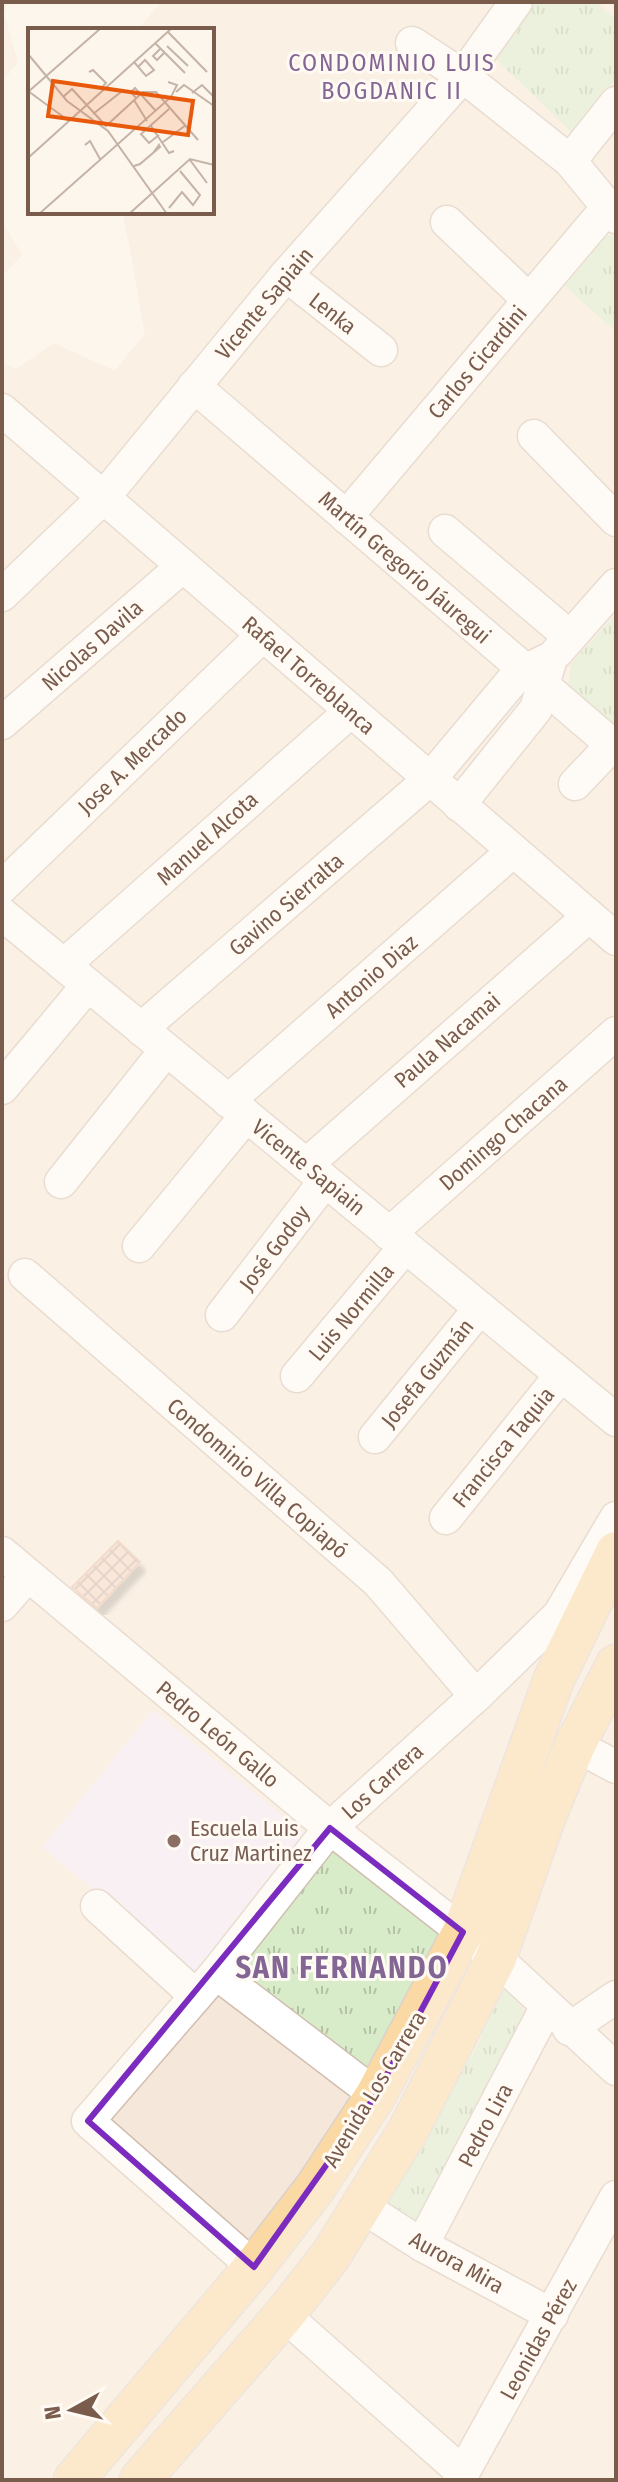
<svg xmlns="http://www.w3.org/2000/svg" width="618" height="2482" viewBox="0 0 618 2482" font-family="'Fira Sans Condensed',sans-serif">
  <defs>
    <pattern id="park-tufts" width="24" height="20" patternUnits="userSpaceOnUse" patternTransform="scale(2)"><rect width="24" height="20" fill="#d8ecc9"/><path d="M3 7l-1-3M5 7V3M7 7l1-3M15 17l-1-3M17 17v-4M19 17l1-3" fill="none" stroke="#b4c2a5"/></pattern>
    <pattern id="building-cross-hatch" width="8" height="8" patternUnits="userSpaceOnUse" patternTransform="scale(2)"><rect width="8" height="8" fill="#f3d5c3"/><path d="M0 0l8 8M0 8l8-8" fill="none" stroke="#cab0a1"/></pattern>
    <filter id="shadow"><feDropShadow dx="5" dy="9" stdDeviation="2" flood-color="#0004"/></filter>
  </defs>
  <rect width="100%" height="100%" fill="#fdf6ec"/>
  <g fill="#f5e8da">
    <path d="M2,2H8L4,14L18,62L2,82Z"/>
    <path d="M161,2H616V2480H2V362L16,369L54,343L115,371L145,333L123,212H212V30H138Z"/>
    <path d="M2,221L22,255L2,276Z"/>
  </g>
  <path fill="#f3e8fa" d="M153,1710L306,1835L194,1972L42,1847Z"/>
  <g fill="url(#park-tufts)">
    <path d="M530,2H596L616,20V79L572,133L489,52Z"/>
    <path d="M615,235L616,236V332L565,286L597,237Z"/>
    <path d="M616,614V722L611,728L568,689L571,664Z"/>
    <path d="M327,1840L456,1933L374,2087L224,1972Z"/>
    <path d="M503,1984L533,2021L418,2228L385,2208L479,2042Z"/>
  </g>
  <path fill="url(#building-cross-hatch)" stroke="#e6bba3" stroke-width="2" filter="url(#shadow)" d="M118,1541L140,1562L97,1608L72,1587Z"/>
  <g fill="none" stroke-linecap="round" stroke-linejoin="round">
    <g stroke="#d1beb0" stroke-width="35">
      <g id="minor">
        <path d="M412,43L463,76L570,161L616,217"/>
        <path d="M570,161L616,103"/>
        <path d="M447,222L529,300"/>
        <path d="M286,275L381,350"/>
        <path d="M194,386L616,748"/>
        <path d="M2,410L616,939"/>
        <path d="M534,436L616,520"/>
        <path d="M346,517L608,207"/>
        <path d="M445,531L570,637"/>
        <path d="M2,595L103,498L286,275L463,76L516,2"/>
        <path d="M557,652L616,585"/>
        <path d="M2,723L183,566"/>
        <path d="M575,784L616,741"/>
        <path d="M2,887L262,636"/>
        <path d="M2,914L616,1420"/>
        <path d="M64,965L351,711"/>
        <path d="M141,1029L430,779L517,675L551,658L536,709L459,805"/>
        <path d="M2,1088L88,985"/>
        <path d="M228,1101L513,851"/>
        <path d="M306,1165L589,916"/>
        <path d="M61,1182L166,1050"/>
        <path d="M389,1234L616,1033"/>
        <path d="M139,1246L246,1116"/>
        <path d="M25,1275L378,1582L476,1696"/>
        <path d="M222,1315L325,1181"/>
        <path d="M297,1376L405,1247"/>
        <path d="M375,1437L480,1308"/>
        <path d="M446,1518L561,1375"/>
        <path d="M2,1553L330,1828L496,1958L616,2069"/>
        <path d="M2,1605L28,1575"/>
        <path d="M575,1745L616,1767"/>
        <path d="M97,1906L196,1996"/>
        <path d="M216,1973L376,2095"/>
        <path d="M569,2029L616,1997"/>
        <path d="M363,2207L422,2245L552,2315"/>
        <path d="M422,2245L547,2006"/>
        <path d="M254,2267L88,2121L216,1973L330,1828L476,1696L559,1615L616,1518"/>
        <path d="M284,2315L463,2473"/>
        <path d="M459,2480L616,2197"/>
      </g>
    </g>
    <g stroke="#dad1cd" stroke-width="43">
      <g id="major">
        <path d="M74,2480L254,2267L315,2188L376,2095L463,1932L554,1679L616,1552"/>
        <path d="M140,2480L284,2315L331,2255L409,2129L496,1958L545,1818L575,1745L616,1665"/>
      </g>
    </g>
    <use href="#minor" stroke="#fff" stroke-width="32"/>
    <use href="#major" stroke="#fbd9a5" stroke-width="40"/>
  </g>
  <path d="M0 0H618V2482H0ZM330,1828L463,1932L376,2095L254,2267L88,2121Z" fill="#fdf6ec" fill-opacity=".55" fill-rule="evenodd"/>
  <path fill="none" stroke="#7b2cbf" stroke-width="6" stroke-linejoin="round" d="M330,1828L463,1932L376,2095L254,2267L88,2121Z"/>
  <circle fill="#8d6e63" stroke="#fffaf3" stroke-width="3" cx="174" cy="1841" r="8"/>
  <g text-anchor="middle" stroke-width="6" stroke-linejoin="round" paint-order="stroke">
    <g font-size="22" fill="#7a5c4d" stroke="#fffaf3">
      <text transform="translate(264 303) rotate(-50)" y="8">Vicente Sapiain</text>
      <text transform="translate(333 313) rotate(38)" y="8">Lenka</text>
      <text transform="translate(477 362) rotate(-50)" y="8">Carlos Cicardini</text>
      <text transform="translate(405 567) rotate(41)" y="8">Martín Gregorio Jáuregui</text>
      <text transform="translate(92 645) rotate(-41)" y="8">Nicolas Davila</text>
      <text transform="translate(309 675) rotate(41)" y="8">Rafael Torreblanca</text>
      <text transform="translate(132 761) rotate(-44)" y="8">Jose A. Mercado</text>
      <text transform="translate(207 838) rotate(-42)" y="8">Manuel Alcota</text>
      <text transform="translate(286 904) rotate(-41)" y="8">Gavino Sierralta</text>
      <text transform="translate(371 976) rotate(-41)" y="8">Antonio Diaz</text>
      <text transform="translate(447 1040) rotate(-41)" y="8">Paula Nacamai</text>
      <text transform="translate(503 1133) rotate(-41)" y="8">Domingo Chacana</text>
      <text transform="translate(309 1167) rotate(39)" y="8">Vicente Sapiain</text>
      <text transform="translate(274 1248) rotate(-53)" y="8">José Godoy</text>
      <text transform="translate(351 1312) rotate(-50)" y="8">Luis Normilla</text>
      <text transform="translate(427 1373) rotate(-51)" y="8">Josefa Guzmán</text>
      <text transform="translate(503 1447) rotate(-51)" y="8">Francisca Taquia</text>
      <text transform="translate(258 1478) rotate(41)" y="8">Condominio Villa Copiapó</text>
      <text transform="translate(218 1734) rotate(40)" y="8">Pedro León Gallo</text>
      <text transform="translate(382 1781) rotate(-42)" y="8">Los Carrera</text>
      <text transform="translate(374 2089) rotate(-59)" y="8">Avenida Los Carrera</text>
      <text transform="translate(485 2125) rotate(-62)" y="8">Pedro Lira</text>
      <text transform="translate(457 2262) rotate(29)" y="8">Aurora Mira</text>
      <text transform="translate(538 2339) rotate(-61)" y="8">Leonidas Pérez</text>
    </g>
    <g font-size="22" fill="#785e54" stroke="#fffaf3" text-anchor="start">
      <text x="190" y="1836">Escuela Luis<tspan x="190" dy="25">Cruz Martinez</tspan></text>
    </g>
    <g font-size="24" letter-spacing="2" fill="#846695" stroke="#fffaf3">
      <text x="392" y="71">CONDOMINIO LUIS<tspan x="392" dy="28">BOGDANIC II</tspan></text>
    </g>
    <g font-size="30" font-weight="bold" letter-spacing="2" fill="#846695" stroke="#fffaf3">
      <text x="342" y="1978">SAN FERNANDO</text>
    </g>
  </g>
  <g transform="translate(28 28)">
    <rect width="186" height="186" fill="#fdf6ec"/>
    <path fill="none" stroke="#c5b3a7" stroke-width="2" d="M140,4L179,44M127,15L157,45M139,18L160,38M132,21L125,28L129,32L136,25M0,26L39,73L80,103L139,186M106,34L118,48L126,42L117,32L110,39M61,44L65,42L78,55L75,58M0,63L41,93M0,64L73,0M148,64L156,57L186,78M164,65L174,57L186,69M35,69L44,61L78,98L115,64H128L170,112M108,70L103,64L107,60L127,82M106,72L119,93M65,86L93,64M123,98L141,125L146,123M131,107L121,115L113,106L141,81M135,114L158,97M57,117L62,113L72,131M0,130L144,0M162,132L179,155M106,138L112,136L132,119L131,117L125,125M141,180L154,164L165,177L172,167L152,143M11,186L143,69L149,57L140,54M101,186L162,131L186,137"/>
    <path fill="#e8590c" fill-opacity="0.15" stroke="#e8590c" stroke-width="4" d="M25,53L165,73L160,107L20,88Z"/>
    <rect width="186" height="186" fill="none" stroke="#7a5c4d" stroke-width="4"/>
  </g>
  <rect width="618" height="2482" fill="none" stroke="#7a5c4d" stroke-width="8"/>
  <g transform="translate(72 2410) rotate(262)" stroke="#fffaf3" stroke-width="6" paint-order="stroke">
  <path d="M0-6L14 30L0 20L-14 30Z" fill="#7a5c4d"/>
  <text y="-12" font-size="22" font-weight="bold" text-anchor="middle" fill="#7a5c4d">N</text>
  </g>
</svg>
